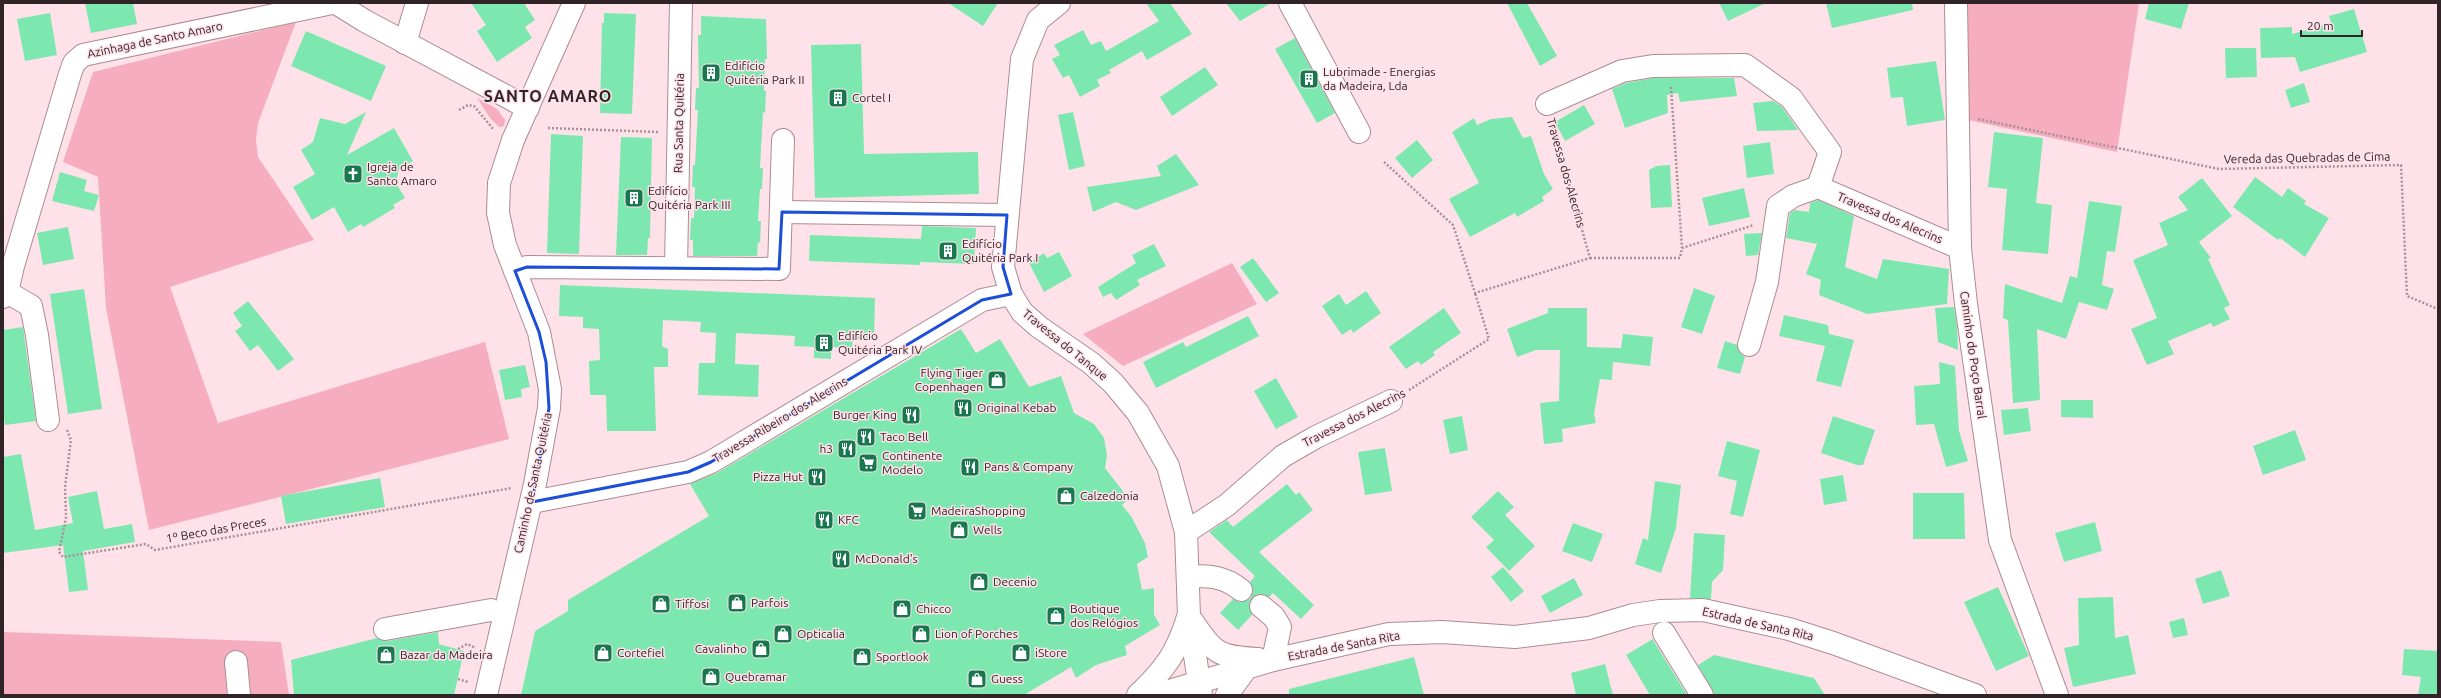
<svg xmlns="http://www.w3.org/2000/svg" width="2441" height="698" viewBox="0 0 2441 698" font-family="Ubuntu,sans-serif">
  <rect width="100%" height="100%" fill="#ffe2e9"/>
  <g fill="#f7adc0">
    <path d="M1965,3H2139L2117,152L1968,120Z"/>
    <path d="M296,22L258,123L256,140L258,157L314,240L170,287L218,423L485,342L509,439L149,530L106,308L98,177L63,162L93,72Z"/>
    <path d="M477,98L497,109L505,120L504,126L499,127L490,118Z"/>
    <path d="M1232,263L1257,304L1123,366L1083,334Z"/>
    <path d="M3,632L281,642L289,695H3Z"/>
  </g>
  <g fill="#7de7b0">
    <path d="M85,3H133L137,24L91,33Z"/>
    <path d="M471,3H524L535,20L525,27L532,38L497,62L477,31L486,25Z"/>
    <path d="M948,3H998L983,26Z"/>
    <path d="M1146,3H1170L1192,34L1147,60L1142,51L1109,70L1111,73L1097,80L1100,86L1080,97L1069,75L1063,78L1052,59L1060,55L1054,45L1083,30L1091,45L1101,41L1106,51L1159,21Z"/>
    <path d="M1226,3H1271L1240,21Z"/>
    <path d="M1507,3H1527L1557,56L1540,66Z"/>
    <path d="M1719,3H1766L1728,21Z"/>
    <path d="M1826,3H1912L1913,10L1832,28Z"/>
    <path d="M2149,3H2189L2181,29L2145,19Z"/>
    <path d="M2354,9L2367,52L2300,72L2295,57L2261,58L2260,28L2292,27V34L2331,23L2329,16Z"/>
    <path d="M50,13L57,55L25,61L17,19Z"/>
    <path d="M604,13L636,14L632,114L600,113L602,23H604Z"/>
    <path d="M701,16L766,19L767,59H765L764,91H766L765,113L763,112L760,168H763L762,189H760L758,221H761L760,243L758,242L757,256H693V240H690L691,218H694L695,187H692L693,165H695L698,110H695L696,88H699L698,35H701Z"/>
    <path d="M306,31L386,66L371,101L291,66Z"/>
    <path d="M1295,38L1335,113L1317,123L1275,49Z"/>
    <path d="M861,44L864,154L978,152L979,194L815,198L811,45Z"/>
    <path d="M2225,48H2256L2257,77L2226,78Z"/>
    <path d="M1936,61L1945,120L1907,126L1903,97L1891,98L1887,68Z"/>
    <path d="M1205,67L1218,85L1172,116L1160,97Z"/>
    <path d="M1654,78H1734L1737,96L1680,102L1678,93L1667,95L1668,113L1625,128L1612,89L1626,83Z"/>
    <path d="M2304,83L2310,102L2291,108L2285,90Z"/>
    <path d="M1773,101L1782,107L1798,130L1757,131L1753,103Z"/>
    <path d="M1584,105L1595,124L1565,141L1555,122Z"/>
    <path d="M366,112L347,155L394,128L413,161L399,169L396,183L405,198L393,205L395,208L363,227L361,224L348,232L334,207L312,220L293,187L315,174L301,150L313,142L320,118L345,124Z"/>
    <path d="M1073,112L1085,166L1069,170L1058,115Z"/>
    <path d="M1512,117L1523,138L1531,136L1544,174L1553,189L1542,197L1544,201L1517,217L1515,213L1470,237L1449,199L1479,183L1452,132L1474,118L1477,125L1491,119Z"/>
    <path d="M1994,132L2043,138L2036,203L2052,205L2048,254L2002,250L2007,189L1988,187Z"/>
    <path d="M551,134L583,136L579,254L547,253Z"/>
    <path d="M621,137L652,138L650,238H648L647,255H616Z"/>
    <path d="M1417,140L1433,160L1412,178L1395,158Z"/>
    <path d="M1770,142L1774,174L1747,178L1743,146Z"/>
    <path d="M1176,154L1199,185L1136,210L1116,202L1093,212L1087,187L1161,176L1157,166Z"/>
    <path d="M1670,165L1672,207L1651,208L1649,170L1656,166Z"/>
    <path d="M60,172L87,180L84,191L99,195L94,211L52,201Z"/>
    <path d="M2255,177L2282,197L2288,188L2306,201L2304,204L2329,218L2305,257L2280,238L2278,240L2233,207Z"/>
    <path d="M2202,178L2232,216L2199,242L2211,258L2208,259L2230,305L2224,308L2230,319L2213,327L2211,323L2168,341L2174,354L2147,365L2131,329L2157,318L2133,260L2168,245L2159,223L2188,210L2178,197Z"/>
    <path d="M1744,188L1750,217L1709,226L1702,198Z"/>
    <path d="M1818,200L1854,216L1845,267L1877,279L1883,259L1949,269L1947,304L1867,314L1819,295L1821,280L1806,274L1817,244L1786,238L1790,213L1795,210L1809,212L1810,203Z"/>
    <path d="M2089,201L2122,206L2115,252L2107,251L2102,285L2114,289L2107,310L2079,302L2066,339L2037,329L2040,400L2013,403L2008,320L2003,318L2005,284L2062,303L2070,276L2077,278Z"/>
    <path d="M922,226L976,228L974,264L920,262V265L809,261L810,235L921,239Z"/>
    <path d="M68,227L74,259L43,265L37,233Z"/>
    <path d="M1762,233L1758,255L1746,256L1744,234Z"/>
    <path d="M1154,244L1166,266L1137,280L1140,285L1116,300L1111,293L1103,297L1098,287L1136,263L1132,255Z"/>
    <path d="M1059,252L1072,276L1044,292L1029,263L1044,253L1047,258Z"/>
    <path d="M1253,258L1279,293L1266,302L1240,267Z"/>
    <path d="M560,285L875,298L874,339H853L852,348L831,347V359L814,358V347L794,346L795,336L736,333L735,364L759,365L758,397L698,395L699,363H715L716,333L700,332L701,322L663,320L662,346L668,349V367H654L656,431H607L606,395H590L589,361L600,360L599,329L583,328V317L559,316Z"/>
    <path d="M1694,288L1715,296L1702,334L1681,327Z"/>
    <path d="M84,289L102,409L68,414L50,294Z"/>
    <path d="M1366,291L1381,313L1353,333L1351,329L1342,335L1322,306L1339,294L1346,305Z"/>
    <path d="M248,301L294,359L278,371L258,345L250,351L235,331L242,326L233,313Z"/>
    <path d="M1954,307L1957,327L1958,350L1938,342L1935,308Z"/>
    <path d="M1444,308L1461,333L1433,352L1435,355L1421,365L1418,361L1406,369L1389,347Z"/>
    <path d="M1548,308H1587V347L1621,348L1623,334L1653,337L1650,366L1613,362L1612,380L1600,379L1594,414L1596,423L1562,429L1563,442L1544,444L1540,403L1559,401L1560,350H1536L1517,357L1507,329L1548,313Z"/>
    <path d="M1784,315L1828,325L1829,334L1854,340L1841,387L1816,381L1825,346L1779,336Z"/>
    <path d="M1248,316L1259,336L1156,388L1143,362L1183,342L1186,347Z"/>
    <path d="M23,327L36,421L5,425L3,410V330Z"/>
    <path d="M961,329L976,353L1000,339L1029,387L1061,376L1074,413L1094,424L1104,438L1107,455L1105,468L1129,499L1122,505L1131,516L1145,543L1148,557L1137,564L1142,590L1154,588V615L1160,625L1125,646L1127,655L1096,665L1076,678L1071,667L1024,695H521L535,631L568,611V600L709,516L690,484L717,473Z"/>
    <path d="M1725,341L1737,345L1740,353L1745,357L1740,374L1717,368Z"/>
    <path d="M1939,362L1955,366L1959,431L1968,461L1946,467L1934,424L1916,425L1914,386L1940,384Z"/>
    <path d="M525,365L530,387L521,389L522,397L505,400L499,370Z"/>
    <path d="M1276,378L1298,417L1276,429L1254,391Z"/>
    <path d="M2061,400H2093V418L2061,417Z"/>
    <path d="M2028,408L2031,431L2004,435L2001,410Z"/>
    <path d="M1462,416L1468,450L1450,454L1443,420Z"/>
    <path d="M1833,416L1875,430L1863,465H1857L1821,453Z"/>
    <path d="M2295,430L2306,460L2263,475L2253,446Z"/>
    <path d="M1727,441L1760,450L1743,517L1730,514L1737,481L1718,476Z"/>
    <path d="M1385,448L1392,491L1365,495L1358,452Z"/>
    <path d="M21,454L35,530L73,523L68,497L97,491L104,529L132,524L135,542L83,551L88,590L69,592L63,545L3,553V457Z"/>
    <path d="M1843,475L1847,501L1824,505L1820,479Z"/>
    <path d="M380,478L385,507L286,524L281,496Z"/>
    <path d="M1655,481L1681,485L1676,528L1661,573L1635,564L1643,538L1648,540Z"/>
    <path d="M1287,484L1296,495L1299,492L1313,510L1259,552L1314,605L1301,619L1273,593L1269,597L1257,594L1249,603L1252,615L1238,630L1220,613L1233,599L1240,602L1251,598L1253,591L1250,582L1255,576L1209,532L1227,520L1233,527Z"/>
    <path d="M1498,491L1514,507L1505,515L1535,546L1509,571L1486,547L1494,540L1471,517Z"/>
    <path d="M1913,493H1964L1965,539H1913Z"/>
    <path d="M2095,522L2102,551L2064,562L2055,533Z"/>
    <path d="M1573,523L1603,534L1592,562L1562,551Z"/>
    <path d="M1694,533L1725,535L1723,570L1712,582L1711,599L1690,598Z"/>
    <path d="M1503,567L1524,591L1511,602L1491,577Z"/>
    <path d="M2221,570L2230,596L2203,604L2195,579Z"/>
    <path d="M1574,578L1583,595L1550,613L1541,596Z"/>
    <path d="M1998,587L2029,656L1996,671L1964,602Z"/>
    <path d="M2113,597L2115,638L2128,635L2136,674L2073,687L2064,648L2079,645L2078,598Z"/>
    <path d="M2184,618L2188,635L2173,638L2169,622Z"/>
    <path d="M438,632L439,644L464,651L454,695H294L291,660L377,638L387,641Z"/>
    <path d="M1653,639V640L1687,695H1650L1626,655Z"/>
    <path d="M2404,649L2438,651V695H2418L2421,677L2402,675Z"/>
    <path d="M1714,655L1814,678L1825,695H1714L1698,665Z"/>
    <path d="M1414,657L1424,695H1289V689Z"/>
    <path d="M1605,664L1613,695H1576L1571,673Z"/>
  </g>
  <g fill="none" stroke-linecap="round" stroke-linejoin="round">
    <g stroke="#ac8c93" stroke-width="24">
      <g id="minor">
        <path d="M336,3L365,21L528,108"/>
        <path d="M1059,3L1038,20L1022,59L1003,267L1011,294L1022,312L1039,327L1091,363L1113,383L1138,413L1168,466L1186,532L1189,616L1201,695"/>
        <path d="M1290,3L1359,132"/>
        <path d="M1956,3L1960,248L1966,304L2000,540L2057,695"/>
        <path d="M405,43L417,3"/>
        <path d="M1547,104L1622,71L1653,66L1745,65L1791,98L1830,152L1818,187L1960,248"/>
        <path d="M782,212L1007,215"/>
        <path d="M676,268L681,3"/>
        <path d="M515,271L527,267L779,269L783,140"/>
        <path d="M7,292L31,306L37,335L48,420"/>
        <path d="M3,297L7,292L13,266L70,74L74,63L83,55L332,3"/>
        <path d="M1749,345L1767,282L1778,206L1793,196L1818,187"/>
        <path d="M532,502L688,472L711,462L982,300L1011,294"/>
        <path d="M1186,532L1227,505L1283,456L1316,437L1391,401"/>
        <path d="M1189,577C1210,575 1225,577 1241,590"/>
        <path d="M1261,606L1274,617L1280,627L1273,660"/>
        <path d="M1193,622C1214,654 1219,657 1258,659"/>
        <path d="M385,629L491,610"/>
        <path d="M1664,633L1702,695"/>
        <path d="M236,662L239,695"/>
        <path d="M486,695L535,484L549,408L550,389L539,332L505,245L498,213L499,183L513,140L574,3"/>
        <path d="M1138,695C1165,669 1177,653 1188,617"/>
        <path d="M1156,695L1273,660L1389,634L1442,632L1515,637L1589,628L1633,615L1660,611L1703,610L1789,629L1833,643L1975,695"/>
        <path d="M1227,695L1247,667"/>
      </g>
    </g>
    <g stroke="#a79197" stroke-width="2.5" stroke-dasharray="2 2" stroke-linecap="butt">
      <path d="M1671,87L1682,248"/>
      <path d="M459,110L468,105L474,106L494,130"/>
      <path d="M1978,119L2219,169L2401,165L2407,296L2438,309"/>
      <path d="M548,128L658,132"/>
      <path d="M1384,162L1453,225L1475,293L1590,258L1552,124"/>
      <path d="M1590,258H1680L1682,248L1754,225"/>
      <path d="M1409,390L1489,339L1475,293"/>
      <path d="M67,430L71,440L65,487L66,518L59,552L63,557L146,544L155,550L512,488"/>
      <path d="M458,649L467,644L476,648"/>
      <path d="M458,679L468,682"/>
    </g>
    <use href="#minor" stroke="#fff" stroke-width="22"/>
  </g>
  <path fill="none" stroke="#1d4ed8" stroke-width="3" stroke-linejoin="round" d="M782,212L1007,215L1003,267L1011,294L982,300L711,462L688,472L532,502L549,408L546,362L539,332L515,271L527,267L779,269Z"/>
  <defs>
    <g id="building-square" transform="scale(1)"><rect x="-9" y="-9" width="18" height="18" rx="4" fill="#17774e" stroke="#ffe2e9"/><path d="M-4-6H4V6H1V3H-1V6H-4ZM-2.5-4.3h1.7v1.8h-1.7ZM.8-4.3h1.7v1.8H.8ZM-2.5-1h1.7V.8h-1.7ZM.8-1h1.7V.8H.8Z" fill="#fff"/></g>
    <g id="church-square" transform="scale(1)"><rect x="-9" y="-9" width="18" height="18" rx="4" fill="#17774e" stroke="#ffe2e9"/><path d="M-1.2-6h2.4v3.5h3.3v2.4h-3.3V6h-2.4V-.1h-3.3v-2.4h3.3Z" fill="#fff"/></g>
    <g id="shop-square" transform="scale(1)"><rect x="-9" y="-9" width="18" height="18" rx="4" fill="#17774e" stroke="#ffe2e9"/><path d="M-5-2.5h2.3a2.7 3.5 0 0 1 5.4 0H5L5.5 6h-11ZM-1.5-2.5h3a1.5 2.3 0 0 0-3 0Z" fill="#fff"/></g>
    <g id="restaurant-square" transform="scale(1)"><rect x="-9" y="-9" width="18" height="18" rx="4" fill="#17774e" stroke="#ffe2e9"/><path d="M-5-6h1v4h1v-4h1v4h1v-4h1v5L-1.5 .5V6h-2V.5L-5-1ZM5-6V6H3V1.5H1.5Q1.5-4 5-6Z" fill="#fff"/></g>
    <g id="supermarket-square" transform="scale(1)"><rect x="-9" y="-9" width="18" height="18" rx="4" fill="#17774e" stroke="#ffe2e9"/><path d="M-6-5.5h2.5l.6 2H6L4.5 2H-2.5L-4.4-4H-6ZM-1.5 3.2a1.3 1.3 0 1 0 .1 0ZM3 3.2a1.3 1.3 0 1 0 .1 0Z" fill="#fff"/></g>
  </defs>
  <g fill-rule="evenodd">
    <use href="#building-square" x="711" y="73"/>
    <use href="#building-square" x="1309" y="79"/>
    <use href="#building-square" x="838" y="98"/>
    <use href="#church-square" x="353" y="174"/>
    <use href="#building-square" x="634" y="198"/>
    <use href="#building-square" x="948" y="251"/>
    <use href="#building-square" x="824" y="343"/>
    <use href="#shop-square" x="997" y="380"/>
    <use href="#restaurant-square" x="963" y="408"/>
    <use href="#restaurant-square" x="911" y="415"/>
    <use href="#restaurant-square" x="866" y="437"/>
    <use href="#restaurant-square" x="847" y="449"/>
    <use href="#supermarket-square" x="868" y="463"/>
    <use href="#restaurant-square" x="970" y="467"/>
    <use href="#restaurant-square" x="817" y="477"/>
    <use href="#shop-square" x="1066" y="496"/>
    <use href="#supermarket-square" x="917" y="511"/>
    <use href="#restaurant-square" x="824" y="520"/>
    <use href="#shop-square" x="959" y="530"/>
    <use href="#restaurant-square" x="841" y="559"/>
    <use href="#shop-square" x="979" y="582"/>
    <use href="#shop-square" x="737" y="603"/>
    <use href="#shop-square" x="661" y="604"/>
    <use href="#shop-square" x="902" y="609"/>
    <use href="#shop-square" x="1056" y="616"/>
    <use href="#shop-square" x="783" y="634"/>
    <use href="#shop-square" x="921" y="634"/>
    <use href="#shop-square" x="761" y="649"/>
    <use href="#shop-square" x="603" y="653"/>
    <use href="#shop-square" x="1021" y="653"/>
    <use href="#shop-square" x="386" y="655"/>
    <use href="#shop-square" x="862" y="657"/>
    <use href="#shop-square" x="711" y="677"/>
    <use href="#shop-square" x="977" y="679"/>
  </g>
  <g text-anchor="middle" stroke-width="3" stroke-linejoin="round" paint-order="stroke">
    <g font-size="12" fill="#312428" stroke="#ffe2e9">
      <text transform="translate(155 40) rotate(-12)" y="4">Azinhaga de Santo Amaro</text>
      <text transform="translate(679 123) rotate(-89)" y="4">Rua Santa Quitéria</text>
      <text transform="translate(2307 158) rotate(-1)" y="4">Vereda das Quebradas de Cima</text>
      <text transform="translate(1566 173) rotate(74)" y="4">Travessa dos Alecrins</text>
      <text transform="translate(1890 218) rotate(23)" y="4">Travessa dos Alecrins</text>
      <text transform="translate(1065 345) rotate(39)" y="4">Travessa do Tanque</text>
      <text transform="translate(1973 355) rotate(82)" y="4">Caminho do Poço Barral</text>
      <text transform="translate(1354 418) rotate(-27)" y="4">Travessa dos Alecrins</text>
      <text transform="translate(780 420) rotate(-31)" y="4">Travessa Ribeiro dos Alecrins</text>
      <text transform="translate(533 483) rotate(-78)" y="4">Caminho de Santa Quitéria</text>
      <text transform="translate(216 530) rotate(-10)" y="4">1º Beco das Preces</text>
      <text transform="translate(1758 624) rotate(13)" y="4">Estrada de Santa Rita</text>
      <text transform="translate(1344 646) rotate(-11)" y="4">Estrada de Santa Rita</text>
    </g>
    <g font-size="12" fill="#312428" stroke="#ffe2e9" text-anchor="start">
      <text x="725" y="70">Edifício<tspan x="725" dy="14">Quitéria Park II</tspan></text>
      <text x="1323" y="76">Lubrimade - Energias<tspan x="1323" dy="14">da Madeira, Lda</tspan></text>
      <text x="852" y="102">Cortel I</text>
      <text x="367" y="171">Igreja de<tspan x="367" dy="14">Santo Amaro</tspan></text>
      <text x="648" y="195">Edifício<tspan x="648" dy="14">Quitéria Park III</tspan></text>
      <text x="962" y="248">Edifício<tspan x="962" dy="14">Quitéria Park I</tspan></text>
      <text x="838" y="340">Edifício<tspan x="838" dy="14">Quitéria Park IV</tspan></text>
      <text x="983" y="377" text-anchor="end">Flying Tiger<tspan x="983" dy="14">Copenhagen</tspan></text>
      <text x="977" y="412">Original Kebab</text>
      <text x="897" y="419" text-anchor="end">Burger King</text>
      <text x="880" y="441">Taco Bell</text>
      <text x="833" y="453" text-anchor="end">h3</text>
      <text x="882" y="460">Continente<tspan x="882" dy="14">Modelo</tspan></text>
      <text x="984" y="471">Pans &amp; Company</text>
      <text x="803" y="481" text-anchor="end">Pizza Hut</text>
      <text x="1080" y="500">Calzedonia</text>
      <text x="931" y="515">MadeiraShopping</text>
      <text x="838" y="524">KFC</text>
      <text x="973" y="534">Wells</text>
      <text x="855" y="563">McDonald's</text>
      <text x="993" y="586">Decenio</text>
      <text x="751" y="607">Parfois</text>
      <text x="675" y="608">Tiffosi</text>
      <text x="916" y="613">Chicco</text>
      <text x="1070" y="613">Boutique<tspan x="1070" dy="14">dos Relógios</tspan></text>
      <text x="797" y="638">Opticalia</text>
      <text x="935" y="638">Lion of Porches</text>
      <text x="747" y="653" text-anchor="end">Cavalinho</text>
      <text x="617" y="657">Cortefiel</text>
      <text x="1035" y="657">iStore</text>
      <text x="400" y="659">Bazar da Madeira</text>
      <text x="876" y="661">Sportlook</text>
      <text x="725" y="681">Quebramar</text>
      <text x="991" y="683">Guess</text>
    </g>
    <g font-size="16" font-weight="bold" letter-spacing="1" fill="#312428" stroke="#ffe2e9">
      <text x="548" y="102">SANTO AMARO</text>
    </g>
  </g>
  <rect width="2441" height="698" fill="none" stroke="#312428" stroke-width="8"/>
  <path d="M2301 30v6h61v-6" fill="none" stroke="#312428" stroke-width="2"/>
  <text x="2307" y="30" font-size="12" fill="#312428" stroke="#ffe2e9" stroke-width="3" paint-order="stroke">20 m</text>
</svg>
